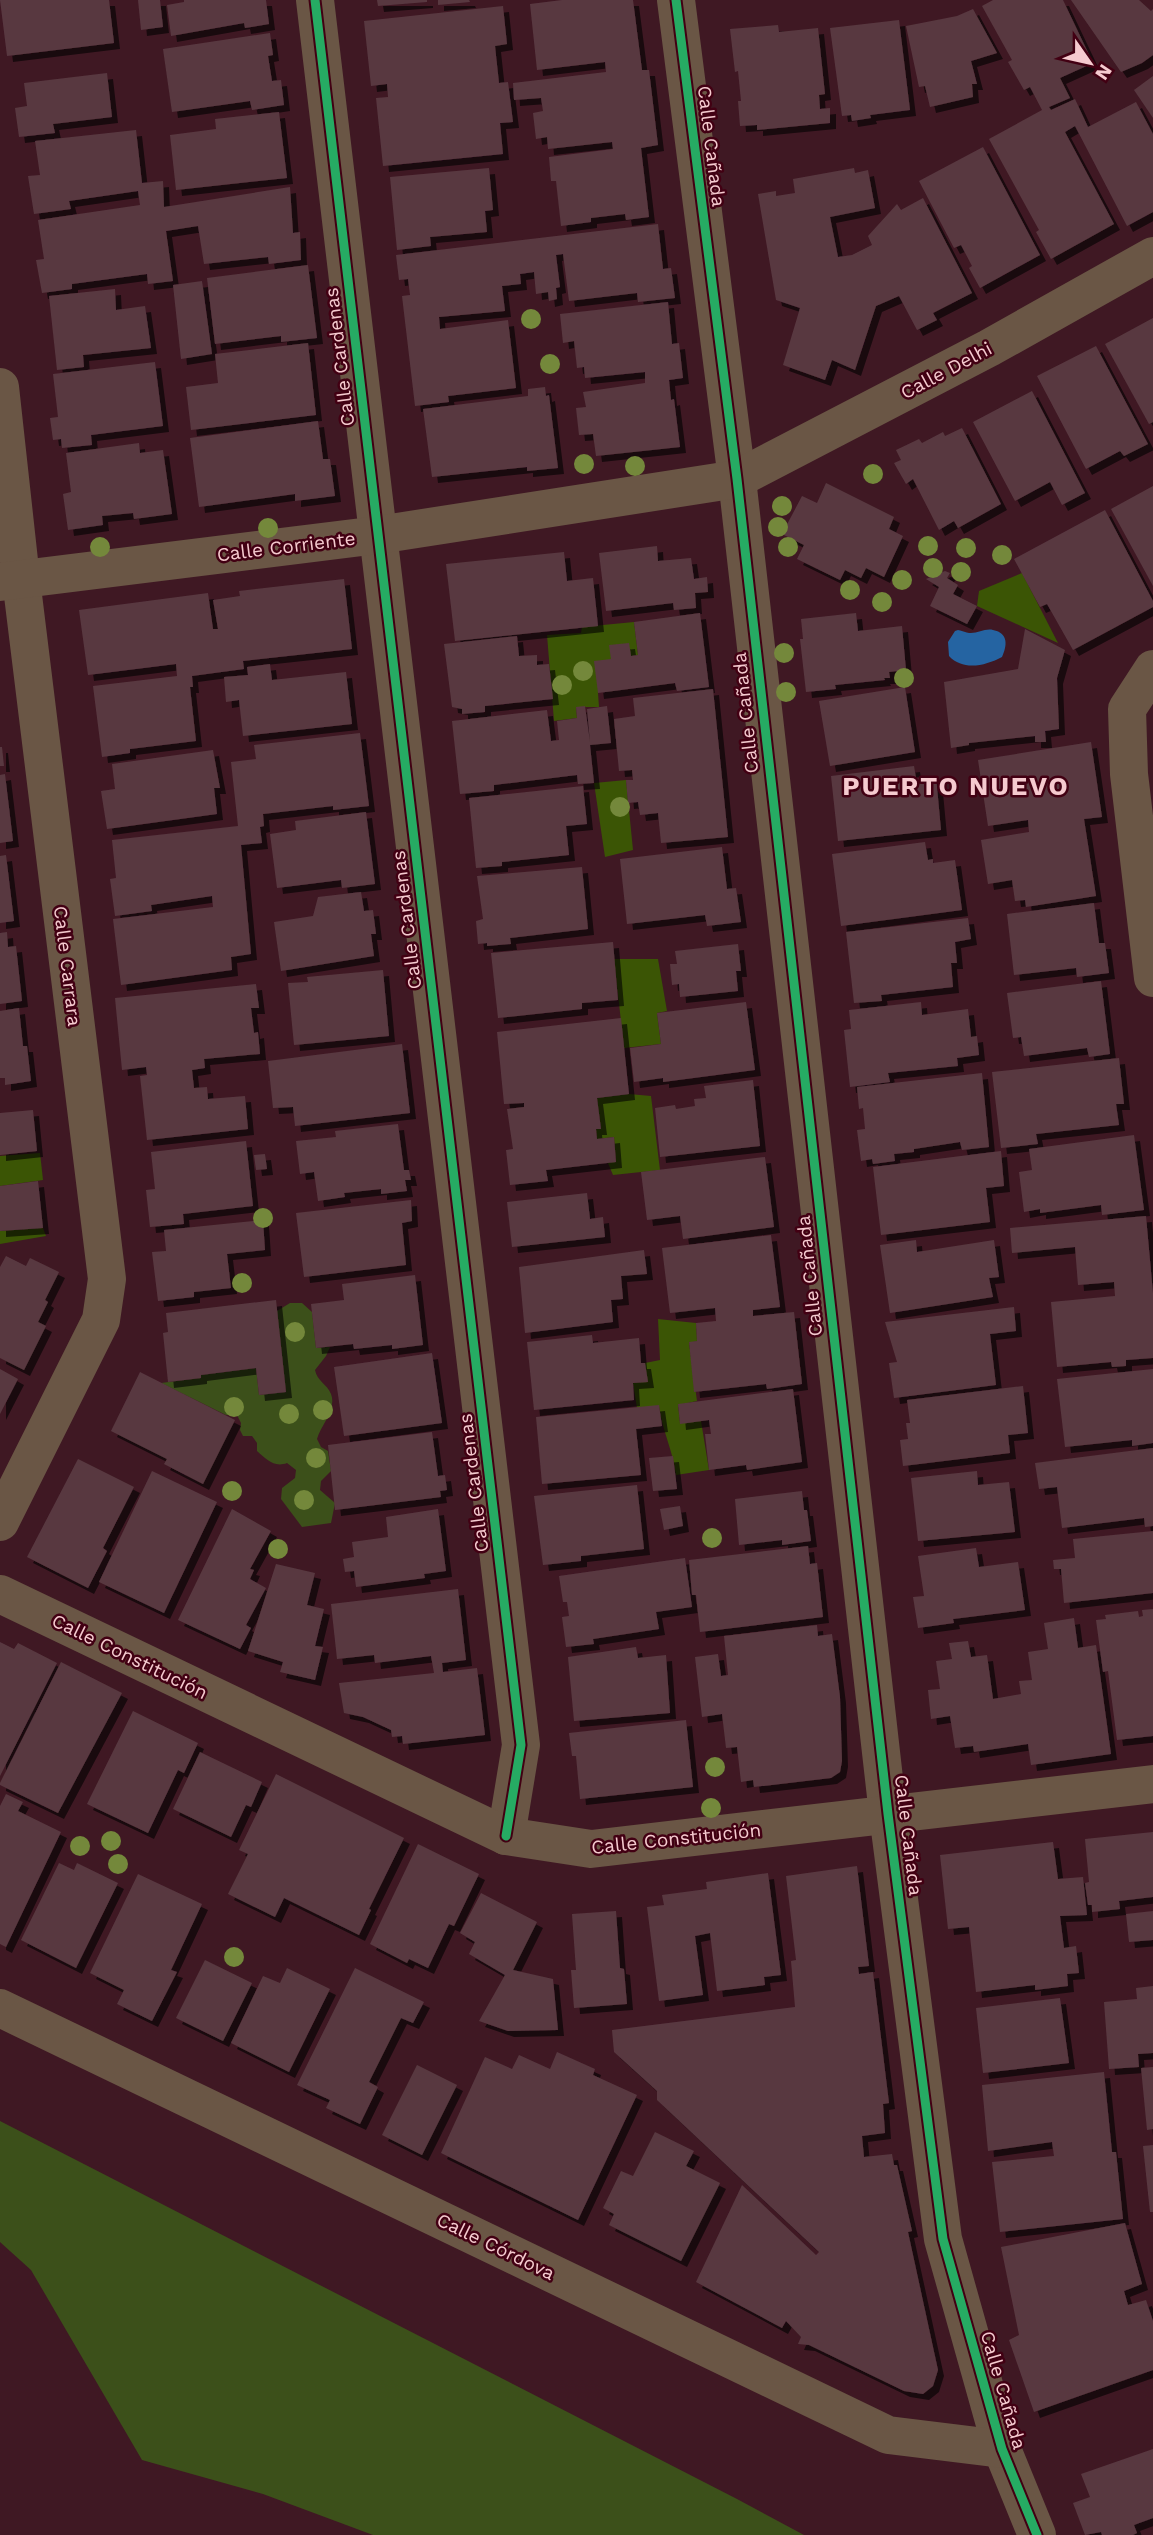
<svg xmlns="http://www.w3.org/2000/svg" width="1153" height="2535" viewBox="0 0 1153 2535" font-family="'Work Sans',sans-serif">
  <defs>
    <filter id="shadow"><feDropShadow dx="6" dy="6" stdDeviation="0" flood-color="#0009"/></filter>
  </defs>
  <rect width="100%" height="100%" fill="#3f1823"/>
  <g fill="#3b5505">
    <path d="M1022,573L1058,643L977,606L979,591Z"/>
    <path d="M634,622L638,655L611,659L598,693L599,707H576L577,718L554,721L547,635L581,633L582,627Z"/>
    <path d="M626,780L633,850L605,857L594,783Z"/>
    <path d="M614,959H658L667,1011L657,1013L661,1044L624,1048Z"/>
    <path d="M629,1094L651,1096L660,1170L613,1175L608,1163L616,1161L614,1137L597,1139L596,1129L601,1128L597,1098Z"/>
    <path d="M40,1153L43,1180L0,1186V1156Z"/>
    <path d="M43,1228L46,1236L0,1244V1231Z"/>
    <path d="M658,1319L696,1323L697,1341L689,1343L697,1401L678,1405L680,1423L701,1421L709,1470L676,1475C673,1451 662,1430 659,1406L637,1408L633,1383L647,1381L645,1363L660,1360Z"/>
  </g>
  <g fill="#3c501a">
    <path d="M290,1303H302L312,1312L316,1348L330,1347L326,1356L315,1370C317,1381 327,1384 331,1394C337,1409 321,1425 317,1439L321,1447L328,1451L331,1471L321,1481L320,1490L335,1503L331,1523L302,1527L281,1499L282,1488L295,1478L296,1470L287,1463C274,1468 266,1459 257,1451V1443L252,1436H243L240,1430L241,1423L237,1415H226L161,1383L200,1378L201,1375L256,1368L259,1395L286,1392L277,1311Z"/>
    <path d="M0,2121L737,2499L804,2535H373L263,2494L142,2460L31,2270L0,2242Z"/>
  </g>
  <path fill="#2564a2" d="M958,630C960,630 967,633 969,633C977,634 985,628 993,630C1009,633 1007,646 1002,657C985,666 963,671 949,656L948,642L955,631Z"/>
  <g fill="#583840" filter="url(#shadow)">
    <path d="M0,0H109L114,43L7,56Z"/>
    <path d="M138,0H160L163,27L141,30Z"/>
    <path d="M184,0H266L269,24L245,28L244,23L171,36L167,5L184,2Z"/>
    <path d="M377,0H427V2L378,6Z"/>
    <path d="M438,0H469L470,2L438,5Z"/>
    <path d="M562,0H633L642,70H649L658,145L641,148L649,217L626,220L625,214L591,218V222L561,226L556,181H551L549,157L613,149L612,142L548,149L547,137L536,139L533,113L543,111L541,98L514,100L513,83L606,72L605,62L537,70L530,4Z"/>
    <path d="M993,0H1063L1093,63L1060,78L1070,98L1049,107L1051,110L1075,99L1088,127L1136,102L1153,134V212L1127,226L1075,126L1065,132L1114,224L1051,259L1036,232L1039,230L989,139L1042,110L1030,87L1024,90L1008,62L1012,60L982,6Z"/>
    <path d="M1071,0H1139L1151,11L1153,9V55L1142,63L1121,72Z"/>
    <path d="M503,6L507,44L495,46L499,83L508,82L513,122L500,123L503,154L383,166L376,98L388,97L387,84L371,86L364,21Z"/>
    <path d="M973,9L997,53L971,61L977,84H972L973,97L930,107L925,86L919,87L906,26L957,16Z"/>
    <path d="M899,20L910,110L870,115L871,118L852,121L851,115L842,116L830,28Z"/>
    <path d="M778,25L779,32L818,28L825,94L819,95L820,109L830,108V123L757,130V125L740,126L738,101H741L738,71L735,72L730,29Z"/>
    <path d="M270,33L273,55L268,56L272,81L281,80L284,105L252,110L250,101L172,112L163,49Z"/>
    <path d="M107,73L112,117L53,124L55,133L19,137L15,108L27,106L24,83Z"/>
    <path d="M1153,76V118L1134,90Z"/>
    <path d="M279,112L287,178L176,190L170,135L216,129L215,119Z"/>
    <path d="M136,130L142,183L163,181L164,207L290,187L293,233L300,232L301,260L269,264L268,257L204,264L198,226L166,231L173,281L148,284L147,274L72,284V289L42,293L36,260L44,259L38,220L140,205L138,191L69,201L71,209L34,214L28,176L40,175L35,141Z"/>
    <path d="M983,147L1040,255L980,288L969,268L972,266L961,245L954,248L919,181Z"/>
    <path d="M489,168L493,210L485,211L487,232L430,237L431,246L397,250L390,177Z"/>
    <path d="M854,168L855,173L868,170L875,208L830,217L838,257L852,255L872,245L868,236L897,204L901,210L923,198L972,293L933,313L937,320L917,330L899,296L876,306L855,370L832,360L825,380L783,365L800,308L776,300L758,194L776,191V196L795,193L793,179Z"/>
    <path d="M658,224L663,269L671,268L675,298L638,302L637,293L569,301L563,254L556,255L560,287L556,288L557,299L549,301L548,292L536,294L534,272L520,274L521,284L502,286L505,311L439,317L440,329L508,320L516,388L448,396L449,402L415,406L402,296L410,295L408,279L399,280L396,255Z"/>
    <path d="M308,265L317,338L281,342V336L215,344L207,278Z"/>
    <path d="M202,281L212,354L181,359L173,285Z"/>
    <path d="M115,289L116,310L145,306L151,348L83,355L84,367L57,370L49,296Z"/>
    <path d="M668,302L672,344L679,343L683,378L669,380L671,400L674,399L680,447L596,456L593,434L579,435L576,408L586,407L583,392L645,383V372L585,378L584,367L577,368L574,341L563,343L560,314Z"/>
    <path d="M1153,318V422L1149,424L1105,344Z"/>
    <path d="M308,343L316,415L191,430L186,387L218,383L215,354Z"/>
    <path d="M1096,346L1148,444L1124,456L1120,451L1086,469L1037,376Z"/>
    <path d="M155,362L163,426L91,435L92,445L62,448L61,439L53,440L50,418L58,417L53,374Z"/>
    <path d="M545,387L546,396L549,395L558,468L527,471V467L432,477L423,409L528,396V389Z"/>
    <path d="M1032,391L1085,493L1062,505L1050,482L1015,501L973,422Z"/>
    <path d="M318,421L323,459H330L335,496L295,501V494L199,507L190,438Z"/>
    <path d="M962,428L1001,504L958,528L954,521L939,530L913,479L906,484L894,463L901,460L896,450L919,439L922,443L943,432L945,436Z"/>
    <path d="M139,443L140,453L163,450L172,514L134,519L133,513L102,516L103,525L68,530L63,494L71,492L66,453Z"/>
    <path d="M826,483L894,517L889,529L903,536L884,577L866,568L861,578L845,570L840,580L797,559L804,545L782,534L802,496L817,503Z"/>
    <path d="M1153,486V586L1111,509Z"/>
    <path d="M1105,510L1153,601V607L1073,650L1047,604L1040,607L1014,559Z"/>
    <path d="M657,546L658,561L691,558L694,579L707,577L708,592L695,593L696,608L674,610L673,603L606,611L599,553Z"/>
    <path d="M564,552L567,581L593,578L598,626L455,641L446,564Z"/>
    <path d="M945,571L950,573L947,578L958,585L953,594L977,606L967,624L930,606L939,587L926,579Z"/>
    <path d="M344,579L352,649L243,661L244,669L192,676L193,687H190L196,741L130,749V753L102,757L93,686L177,676L176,664L88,675L79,610L208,593L213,629H218L213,600L240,596L239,591Z"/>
    <path d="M700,613L709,687L677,691L675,683L598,693L594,661L611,659L609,645L629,643L631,656L638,655L634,622Z"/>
    <path d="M856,613L858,631L902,626L906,670L889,672L890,678H884L885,680L835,685L836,689L806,692L800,639H803L801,619Z"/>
    <path d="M1025,629L1065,650L1057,678L1059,729L1045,731L1046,742H1035V736L969,743V745L951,748L944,682L1018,669Z"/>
    <path d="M517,636L519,656L537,655V665L549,664L553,699L485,706V712L462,714V709L452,707L444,644Z"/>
    <path d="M270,664L272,680L346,672L352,724L243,736L239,700L226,702L224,677L248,675L247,667Z"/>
    <path d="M905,687L915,752L830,766L819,701Z"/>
    <path d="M713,689L728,837L661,843L658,813L640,815L638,802L628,803L626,780H633L632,770L619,771L614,719L635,716L633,698Z"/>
    <path d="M585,706L590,742L587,709L607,706L611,743L590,745L594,783L578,784L577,775L494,785V791L460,794L452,721L547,710L551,741L559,740L557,721L577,718L576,707Z"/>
    <path d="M360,733L369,806L333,810V806L263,814L264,826L260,827L262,843L241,845L251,954L231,957L232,970L121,985L113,919L213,907L212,896L151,905L152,911L115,916L110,879L116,878L112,840L238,826L231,762L256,759L254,745Z"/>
    <path d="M1091,742L1102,817L1084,819L1096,896L1026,907L1025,900L1015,901L1012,880L988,884L981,840L1029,832L1028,820L988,826L978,760Z"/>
    <path d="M0,747H2L4,766H0Z"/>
    <path d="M213,750L220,788H214L217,814L107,829L101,791L115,789L112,764Z"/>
    <path d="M914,766L916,778L936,776L941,830L838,841L831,776Z"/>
    <path d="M5,774L13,841L0,843V775Z"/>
    <path d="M583,786L587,824L566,826L569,855L502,862V866L476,868L469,798Z"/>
    <path d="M366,812L375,884L342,888L341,880L277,888L270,834L296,830L295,821Z"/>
    <path d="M925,842L928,860L933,859V863L955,860L962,910L841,926L832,854Z"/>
    <path d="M722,847L727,889L736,888L741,922L707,926L705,915L627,924L620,859Z"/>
    <path d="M6,855L14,921L0,923V856Z"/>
    <path d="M582,867L588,929L510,938L511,944L487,946V943L478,944L476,921L483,919L477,876Z"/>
    <path d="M361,892L364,911L373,910L376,934H371L374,956L281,971L274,922L313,916L318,897Z"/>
    <path d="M1094,903L1099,943H1105L1109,973L1077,977L1076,968L1014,975L1007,914Z"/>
    <path d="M968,918L971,939L955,942L957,963H951L953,987L881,995L882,1001L854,1003L846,932Z"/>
    <path d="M7,932L8,947L16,946L22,1001L0,1004V933Z"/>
    <path d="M613,942L618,1000L582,1003V1009L498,1018L491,953Z"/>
    <path d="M738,944L741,971H736L738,991L680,997L679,984L672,985L670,964H677L675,951Z"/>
    <path d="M383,970L389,1036L294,1045L288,983L308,982L307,977Z"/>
    <path d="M1101,981L1110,1054L1089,1057L1087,1048L1024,1056L1021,1037L1013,1038L1007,993Z"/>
    <path d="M256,984L259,1008H251L254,1033L258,1032L260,1054L204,1059L205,1068L192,1070L194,1088L207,1087L208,1099L245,1096L248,1129L147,1140L140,1076L147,1075L146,1067L122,1070L115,998Z"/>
    <path d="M746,1002L755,1070L663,1082V1078L634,1082L630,1048L661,1044L657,1013Z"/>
    <path d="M921,1002L922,1015L968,1009L971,1037L977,1036L979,1055L957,1058L958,1066L888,1073L890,1082L850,1087L844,1030L851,1029L849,1010Z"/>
    <path d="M19,1008L23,1046H27L31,1081L5,1085V1078H0V1011Z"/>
    <path d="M621,1018L629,1094L597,1098L601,1129H596L597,1139L614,1137L616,1162L546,1170L548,1181L510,1185L506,1150L513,1149L507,1109L524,1107V1103L504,1104L497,1032Z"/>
    <path d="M402,1044L410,1113L295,1126L293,1107L273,1108L268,1061Z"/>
    <path d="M1119,1058L1124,1104H1116L1119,1125L1036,1134L1038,1144L1001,1148L992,1072Z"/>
    <path d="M982,1073L989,1147L962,1150L960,1142L914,1149V1152L894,1154L895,1161L873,1164L872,1159L861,1161L857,1130L865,1129L863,1108L859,1109L857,1087Z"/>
    <path d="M753,1080L760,1146L660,1157L655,1108L675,1105L676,1109L695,1106L694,1099L706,1098L704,1086Z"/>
    <path d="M33,1110L37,1151L0,1155V1113Z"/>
    <path d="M398,1124L404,1170H409L411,1180H405L407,1191L381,1194V1189L344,1193L345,1197L318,1201L314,1172L300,1174L296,1141L336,1137L335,1131Z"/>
    <path d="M1134,1135L1144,1210L1102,1215L1101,1205L1040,1213V1209L1024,1212L1019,1172L1032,1170L1029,1149Z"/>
    <path d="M246,1141L253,1206L183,1214L184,1224L150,1227L146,1190L155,1189L151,1152Z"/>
    <path d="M1001,1151L1004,1186L986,1188L990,1222L881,1235L873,1167Z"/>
    <path d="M265,1154L267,1169L256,1170L254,1155Z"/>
    <path d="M765,1157L774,1227L683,1239L680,1216L647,1220L641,1172Z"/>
    <path d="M38,1181L43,1228L0,1231V1186Z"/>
    <path d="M587,1193L590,1219L603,1217L605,1237L512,1247L507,1202Z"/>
    <path d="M411,1200L412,1221L402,1223L406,1265L304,1277L296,1213Z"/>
    <path d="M1146,1216L1153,1293V1358L1126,1360V1366L1112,1367L1111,1362L1057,1367L1051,1302L1115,1296L1114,1282L1078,1285L1075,1247L1012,1253L1010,1228Z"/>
    <path d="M263,1220L265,1250L227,1254L231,1288L194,1292V1297L158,1301L152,1252L166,1251L164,1230Z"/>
    <path d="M771,1235L780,1307L753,1310V1316L794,1312L802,1384L767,1389L766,1384L694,1392L689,1342L697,1341L696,1323L716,1321L715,1308L670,1313L662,1248Z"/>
    <path d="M916,1240L917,1252L994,1240L999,1277L989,1278L993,1297L890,1313L880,1245Z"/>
    <path d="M644,1250L647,1274L621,1276L623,1299L611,1300L613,1322L525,1333L519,1267Z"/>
    <path d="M6,1256L26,1266L30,1258L59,1272L45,1300L48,1302L38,1322L46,1326L24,1370L0,1358V1267Z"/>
    <path d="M415,1275L423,1345L392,1349V1345L354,1349L353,1344L316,1348L311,1304L344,1300L342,1284Z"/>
    <path d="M276,1300L286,1392L259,1395L256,1368L201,1375V1378L168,1382L163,1333L168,1332L166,1313Z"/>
    <path d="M1014,1307L1016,1331L990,1334L996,1385L894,1398L889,1363L897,1362L885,1322Z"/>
    <path d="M592,1335L593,1343L639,1338L641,1363H645L648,1382L633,1383L634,1400L534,1410L527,1342Z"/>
    <path d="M432,1353L442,1423L344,1436L334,1367Z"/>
    <path d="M0,1369L18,1379L0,1414Z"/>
    <path d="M1153,1369V1443L1132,1446V1440L1065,1447L1057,1379Z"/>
    <path d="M140,1372L235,1420L203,1484L164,1464L167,1459L111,1431Z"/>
    <path d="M1023,1386L1028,1433L1008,1435L1010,1453L903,1466L900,1440L908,1439L906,1423H910L907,1400Z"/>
    <path d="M793,1389L802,1462L747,1470L746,1465L709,1470L705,1434H711L709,1420L680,1424L678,1404Z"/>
    <path d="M659,1405L662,1426L636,1429L641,1475L542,1484L536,1417Z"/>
    <path d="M432,1432L438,1476L445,1475L447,1490L440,1491L441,1497L335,1510L328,1445Z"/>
    <path d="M1153,1448V1526L1145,1527L1144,1518L1062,1528L1057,1487L1039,1489L1035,1463Z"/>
    <path d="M673,1456L677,1489L653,1491L649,1458Z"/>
    <path d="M78,1459L134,1487L103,1548L107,1551L88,1588L27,1557Z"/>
    <path d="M152,1471L217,1502L164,1613L99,1582Z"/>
    <path d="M977,1471L978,1485L1009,1482L1015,1532L918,1541L911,1478Z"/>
    <path d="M637,1485L644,1549L581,1556V1561L543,1565L534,1496Z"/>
    <path d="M802,1491L804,1510H807L811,1541L782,1545V1540L739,1545L735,1499Z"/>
    <path d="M680,1506L683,1526L664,1530L660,1509Z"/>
    <path d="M232,1509L271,1531L250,1569L254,1570L250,1579L266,1588L246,1625L251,1628L240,1649L178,1620Z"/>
    <path d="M438,1509L446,1571L424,1574L425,1578L356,1587L354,1571L345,1572L343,1559L354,1557L352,1542L388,1537L386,1517Z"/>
    <path d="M1153,1531V1593L1064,1603L1061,1569H1054L1053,1560L1075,1558L1073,1539Z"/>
    <path d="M808,1546L810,1564L817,1563L823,1617L700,1632L696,1595H692L689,1560Z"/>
    <path d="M976,1548L979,1567L1018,1562L1025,1610L953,1619L954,1623L918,1628L913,1597L924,1596L918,1556Z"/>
    <path d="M685,1558L692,1607L656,1612L659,1629L593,1639L594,1644L566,1647L562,1617L569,1616L567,1602H563L559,1576Z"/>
    <path d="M276,1564L315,1573L307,1605L324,1609L315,1646L323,1647L315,1680L280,1672L283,1662L248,1651Z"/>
    <path d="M458,1589L466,1660L442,1663L443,1672L477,1668L485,1735L403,1744L402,1736L392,1737L391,1730L363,1717L344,1713L339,1683L434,1673L431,1656L375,1663L374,1655L337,1659L331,1604Z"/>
    <path d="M1153,1609V1736L1117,1740L1108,1671L1103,1672L1096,1620L1106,1619L1105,1615L1138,1611L1139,1617L1143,1616L1142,1610Z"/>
    <path d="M1074,1618L1078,1648L1096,1645L1111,1754L1031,1765L1028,1744L974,1752L973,1746L955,1748L950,1716L931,1719L928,1690L940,1689L936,1661L952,1659L949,1643L968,1641L971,1657L987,1655L993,1699L1021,1694L1019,1681L1032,1680L1028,1652L1048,1649L1044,1623Z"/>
    <path d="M817,1625L818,1636L832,1634L840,1697L842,1761L840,1772L831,1778L754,1787L753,1780L741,1782L737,1747L726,1748L722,1714L702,1717L695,1657L718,1654L721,1676L728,1675L724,1636Z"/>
    <path d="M0,1642L14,1649L18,1643L57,1663L0,1776Z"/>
    <path d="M636,1647L638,1658L666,1655L670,1713L574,1721L568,1657Z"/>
    <path d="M61,1662L122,1693L58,1813L0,1785V1783Z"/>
    <path d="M133,1711L198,1743L184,1773L178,1770L148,1833L87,1804Z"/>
    <path d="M686,1720L693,1787L580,1799L576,1756H572L569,1733Z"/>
    <path d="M200,1752L262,1782L251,1807L246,1805L231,1837L173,1809Z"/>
    <path d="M276,1774L404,1838L369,1909L371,1910L359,1935L284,1898L275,1917L228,1894L248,1854L239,1850Z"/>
    <path d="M6,1794L23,1802L18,1811L61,1832L6,1947L0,1944V1806Z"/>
    <path d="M1153,1832V1897L1119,1901L1120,1909L1092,1912V1905H1088L1085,1883L1089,1882L1085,1839Z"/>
    <path d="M1053,1842L1058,1879L1083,1877L1087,1915L1060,1916L1064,1948L1076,1946L1079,1973L1067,1974L1068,1986L1035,1990V1985L976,1992L969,1927L948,1929L940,1855Z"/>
    <path d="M418,1844L479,1874L454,1926L449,1924L428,1968L409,1959L407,1963L370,1944Z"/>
    <path d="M59,1863L74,1870L77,1863L118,1883L76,1968L21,1940Z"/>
    <path d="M857,1866L869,1966L858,1967L859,1974L873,1972L889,2103L883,2104L885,2133L862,2136L864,2157L892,2154L894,2165H897L912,2231L908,2232L938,2370L933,2386L923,2394L904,2391L809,2345L798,2344L801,2337L786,2321L782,2328L696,2282L742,2185L816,2255L819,2252L657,2100V2091L614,2052L612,2030L795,2007L791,1961L796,1960L786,1876Z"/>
    <path d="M768,1873L781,1975L764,1977L765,1985L717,1991L710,1933L695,1936L703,1995L659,2001L647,1907L664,1905L662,1895L707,1889L706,1882Z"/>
    <path d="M138,1874L202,1904L171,1970L177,1972L152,2021L117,2004L124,1990L90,1973Z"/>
    <path d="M481,1893L537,1922L513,1970L553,1979L558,2030L508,2031L479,2021L505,1975L469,1954L475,1942L460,1933Z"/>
    <path d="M616,1911L620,1968L624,1969L627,2004L574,2008L571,1970H576L572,1914Z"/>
    <path d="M1153,1911V1940L1129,1942L1126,1914Z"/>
    <path d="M205,1960L252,1983L223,2041L176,2018Z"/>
    <path d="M287,1968L330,1989L289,2072L231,2043L263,1976L280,1983Z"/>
    <path d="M355,1968L424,2002L413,2023L401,2018L369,2082L378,2087L360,2124L326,2108L330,2100L297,2085Z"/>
    <path d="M1153,1986V2053L1138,2054L1139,2067L1109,2069L1104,2002L1137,1999L1136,1988Z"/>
    <path d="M1060,1998L1069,2063L983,2073L976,2008Z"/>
    <path d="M557,2052L595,2069L593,2075L637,2095L578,2220L441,2153L485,2057L512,2069L519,2055L550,2069Z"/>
    <path d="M417,2065L457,2085L422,2155L382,2135Z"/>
    <path d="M1153,2067V2129L1147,2130L1141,2068Z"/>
    <path d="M1104,2072L1112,2152H1116L1123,2219L1000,2232L992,2162L1054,2156L1052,2142L988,2151L982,2085Z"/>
    <path d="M655,2132L694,2151L686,2166L720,2183L681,2261L609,2225L614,2214L603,2208L621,2171L633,2176Z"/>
    <path d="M1153,2145V2212H1150L1143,2146Z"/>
    <path d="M1125,2223L1142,2284L1124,2291L1128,2305L1146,2300L1153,2321V2370L1034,2412L1009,2340L1019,2335L1001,2247Z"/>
    <path d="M1153,2449V2518L1134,2525L1137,2533L1133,2535H1102L1101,2532L1085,2535L1073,2503L1090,2497L1081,2474Z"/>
  </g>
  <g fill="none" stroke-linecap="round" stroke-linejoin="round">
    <g stroke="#6a5645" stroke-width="38">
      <path d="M315,0L521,1745L506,1836"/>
      <path d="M676,0L737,479L888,1814L943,2239L1002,2449L1037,2535"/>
      <path d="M0,387L21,579L107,1279L101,1320L0,1522"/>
      <path d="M0,582L378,535L737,479L989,348L1153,256"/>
      <path d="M1153,669L1127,709L1129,774L1153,978"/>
      <path d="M0,1594L506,1836L591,1849L1153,1784"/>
      <path d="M0,2008L888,2435L1002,2449"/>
    </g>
    <g stroke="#420013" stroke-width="13">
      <g id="cycleway">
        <path d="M315,0L521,1745L506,1836"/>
        <path d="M676,0L737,479L888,1814L943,2239L1002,2449L1037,2535"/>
      </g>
    </g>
    <use href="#cycleway" stroke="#26ab63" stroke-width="9"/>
  </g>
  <g fill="#74883b">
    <circle cx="531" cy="319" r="10"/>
    <circle cx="550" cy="364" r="10"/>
    <circle cx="584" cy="464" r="10"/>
    <circle cx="635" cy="466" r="10"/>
    <circle cx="873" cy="474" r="10"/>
    <circle cx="782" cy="506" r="10"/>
    <circle cx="778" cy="527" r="10"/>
    <circle cx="268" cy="528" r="10"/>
    <circle cx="928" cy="546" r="10"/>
    <circle cx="100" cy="547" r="10"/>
    <circle cx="788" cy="547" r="10"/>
    <circle cx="966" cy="548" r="10"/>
    <circle cx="1002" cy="555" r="10"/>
    <circle cx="933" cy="568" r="10"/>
    <circle cx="961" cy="572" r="10"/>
    <circle cx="902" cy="580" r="10"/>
    <circle cx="850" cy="590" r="10"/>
    <circle cx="882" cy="602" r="10"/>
    <circle cx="784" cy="653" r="10"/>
    <circle cx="583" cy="671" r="10"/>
    <circle cx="904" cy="678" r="10"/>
    <circle cx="562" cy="685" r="10"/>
    <circle cx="786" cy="692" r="10"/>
    <circle cx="620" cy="807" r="10"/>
    <circle cx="263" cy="1218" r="10"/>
    <circle cx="242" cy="1283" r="10"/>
    <circle cx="295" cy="1332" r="10"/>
    <circle cx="234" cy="1407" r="10"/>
    <circle cx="323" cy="1410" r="10"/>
    <circle cx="289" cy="1414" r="10"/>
    <circle cx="316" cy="1458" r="10"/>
    <circle cx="232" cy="1491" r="10"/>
    <circle cx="304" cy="1500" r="10"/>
    <circle cx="712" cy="1538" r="10"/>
    <circle cx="278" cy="1549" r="10"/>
    <circle cx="715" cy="1767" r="10"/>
    <circle cx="711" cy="1808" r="10"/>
    <circle cx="111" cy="1841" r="10"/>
    <circle cx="80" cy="1846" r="10"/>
    <circle cx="118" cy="1864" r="10"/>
    <circle cx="234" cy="1957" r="10"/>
  </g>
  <g text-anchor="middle" stroke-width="5" stroke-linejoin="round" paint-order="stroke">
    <g font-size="19" fill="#f5cacf" stroke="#420013">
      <text transform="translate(712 146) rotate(83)" y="7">Calle Cañada</text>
      <text transform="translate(339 357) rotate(-97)" y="7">Calle Cardenas</text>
      <text transform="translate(946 370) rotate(-28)" y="7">Calle Delhi</text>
      <text transform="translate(286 546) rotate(-7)" y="7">Calle Corriente</text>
      <text transform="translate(745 713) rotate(-96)" y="7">Calle Cañada</text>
      <text transform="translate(406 920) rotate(-97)" y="7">Calle Cardenas</text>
      <text transform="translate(68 966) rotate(83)" y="7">Calle Carrara</text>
      <text transform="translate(809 1276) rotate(-96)" y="7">Calle Cañada</text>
      <text transform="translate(473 1483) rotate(-97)" y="7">Calle Cardenas</text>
      <text transform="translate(130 1656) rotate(26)" y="7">Calle Constitución</text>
      <text transform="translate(909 1835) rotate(83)" y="7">Calle Cañada</text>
      <text transform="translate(676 1838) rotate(-6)" y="7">Calle Constitución</text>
      <text transform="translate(496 2246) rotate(26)" y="7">Calle Córdova</text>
      <text transform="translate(1004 2390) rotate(74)" y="7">Calle Cañada</text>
    </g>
    <g font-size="26" font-weight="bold" letter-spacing="2" fill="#f5cacf" stroke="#420013">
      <text x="956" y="795">PUERTO NUEVO</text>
    </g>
  </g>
  <g transform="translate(1090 63) rotate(124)" stroke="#420013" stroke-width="5" paint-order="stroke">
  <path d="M0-5L12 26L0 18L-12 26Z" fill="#f5cacf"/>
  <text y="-10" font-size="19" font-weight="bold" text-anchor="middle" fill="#f5cacf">N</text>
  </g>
</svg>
